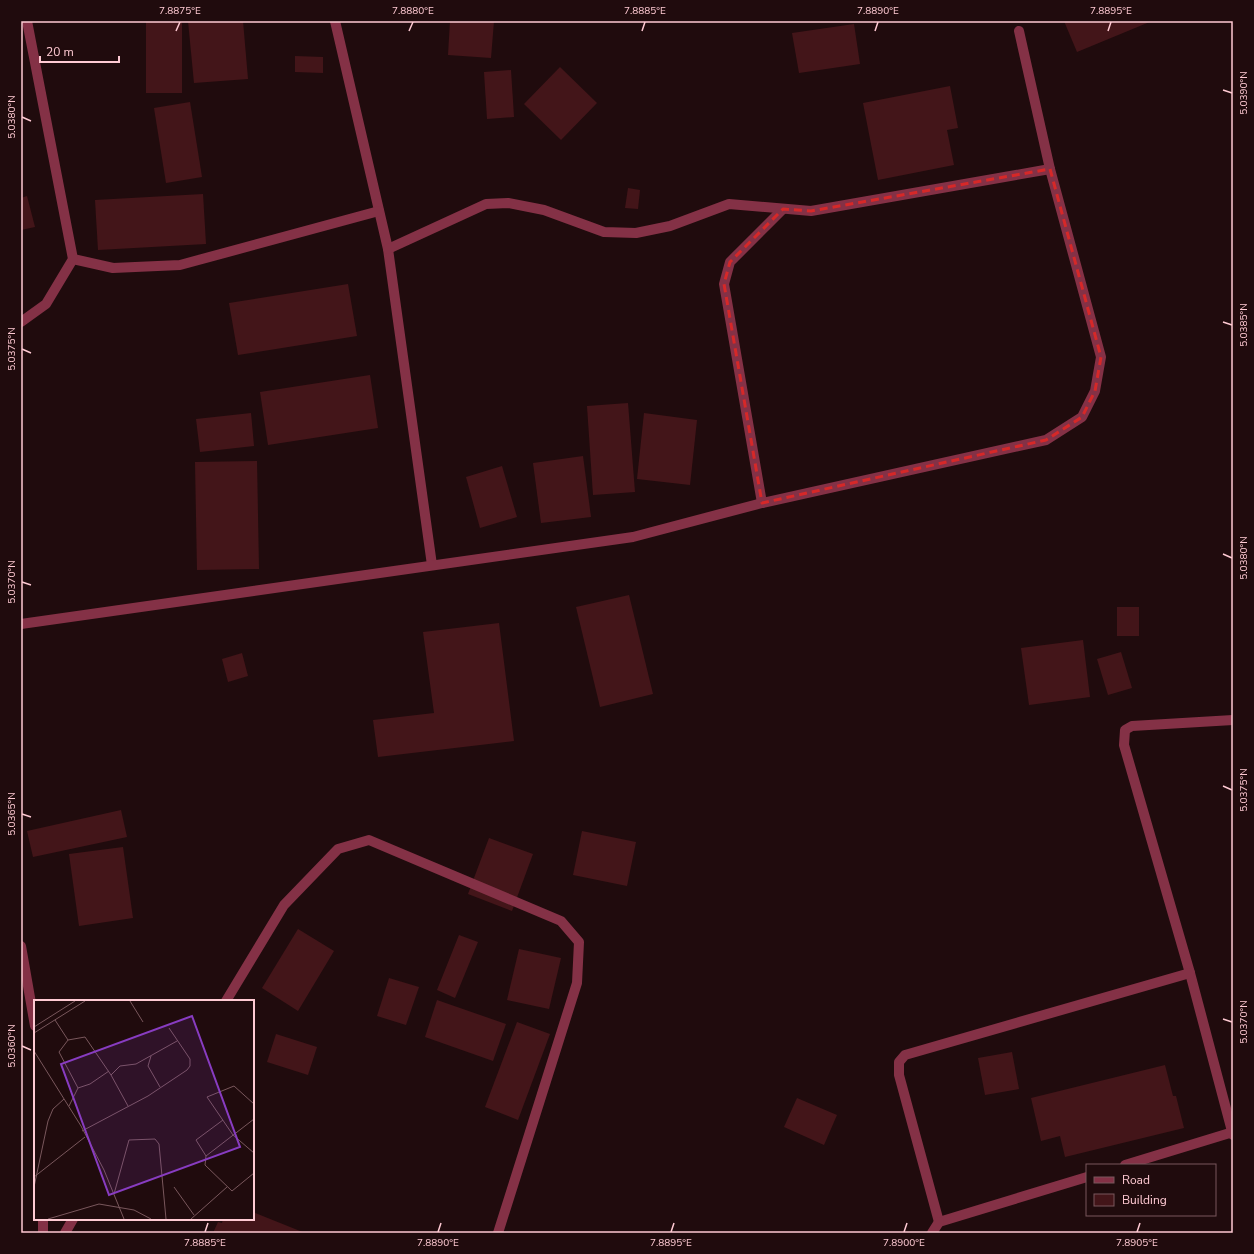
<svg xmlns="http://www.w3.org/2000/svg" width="1254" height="1254" viewBox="0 0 1254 1254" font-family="'Nunito Sans',sans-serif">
  <rect width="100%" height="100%" fill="#200b0d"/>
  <g fill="#431519">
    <rect x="146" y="21" width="36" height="72"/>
    <path d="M188,21H243L248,79L194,83Z"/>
    <path d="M450,21H494L491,58L448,55Z"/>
    <path d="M1064,21H1152L1077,52Z"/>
    <path d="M854,24L860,64L799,73L792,33Z"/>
    <path d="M295,56L323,57V73L295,72Z"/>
    <path d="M560,67L597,103L561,140L524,104Z"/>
    <path d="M511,70L514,117L487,119L484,72Z"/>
    <path d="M950,86L958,128L947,130L954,165L878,180L863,103Z"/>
    <path d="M190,102L202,177L166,183L154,108Z"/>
    <path d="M628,188L640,190L638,209L625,208Z"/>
    <path d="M203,194L206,244L98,250L95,200Z"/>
    <path d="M27,196L35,227L21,230V198Z"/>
    <path d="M348,284L357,336L238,355L229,303Z"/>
    <path d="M370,375L378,428L268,445L260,392Z"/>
    <path d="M628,403L635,492L593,495L587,406Z"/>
    <path d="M251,413L254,446L200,452L196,419Z"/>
    <path d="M644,413L697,420L690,485L637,479Z"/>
    <path d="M583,456L591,517L541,523L533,463Z"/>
    <path d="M257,461L259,569L197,570L195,462Z"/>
    <path d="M502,466L517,517L480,528L466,477Z"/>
    <path d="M629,595L653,694L600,707L576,607Z"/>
    <rect x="1117" y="607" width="22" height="29"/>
    <path d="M499,623L514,741L378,757L373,720L434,713L423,632Z"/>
    <path d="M1083,640L1090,697L1029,705L1021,648Z"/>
    <path d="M1121,652L1132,688L1108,695L1097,659Z"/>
    <path d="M242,653L248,676L228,682L222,659Z"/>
    <path d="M121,810L127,837L33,857L27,831Z"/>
    <path d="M582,831L636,842L627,886L573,875Z"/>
    <path d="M489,838L533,854L512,911L468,894Z"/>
    <path d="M123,847L133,918L79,926L69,854Z"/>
    <path d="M298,929L334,951L298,1011L262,988Z"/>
    <path d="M459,935L478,942L455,998L437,990Z"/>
    <path d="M519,949L561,958L549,1009L507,1000Z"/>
    <path d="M389,978L419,987L406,1025L377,1016Z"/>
    <path d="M437,1000L506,1024L493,1061L425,1037Z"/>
    <path d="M517,1022L550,1034L518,1120L485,1107Z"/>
    <path d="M276,1034L317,1047L308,1075L267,1062Z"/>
    <path d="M1012,1052L1019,1089L985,1095L978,1058Z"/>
    <path d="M1165,1065L1173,1096H1176L1184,1128L1065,1157L1060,1136L1041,1141L1031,1098Z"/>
    <path d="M797,1098L837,1115L824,1145L784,1127Z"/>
    <path d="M253,1212L305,1233H213L218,1222L222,1223L223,1219H253Z"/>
  </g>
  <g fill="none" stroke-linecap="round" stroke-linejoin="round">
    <g stroke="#843146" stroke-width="10">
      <path d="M335,21L388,249L432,565"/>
      <path d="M388,249L486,204L508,203L544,210L604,232L636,233L670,226L729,204L811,211L1050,169"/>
      <path d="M73,259L113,268L180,265L379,211"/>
      <path d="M21,322L46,304L73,259L27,21"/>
      <path d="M762,503L724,284L730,262L783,209"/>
      <path d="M21,624L633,537L762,503L1046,440L1082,417L1095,391L1101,357L1050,169L1019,31"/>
      <path d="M1233,720L1132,726L1125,730L1124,745L1190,973L1233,1135"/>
      <path d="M21,946L35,1026"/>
      <path d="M226,1001L284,905L338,849L369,840L561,921L579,942L577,983L498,1233"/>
      <path d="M1125,1165L1233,1132"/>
      <path d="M1087,1177L939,1222L899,1075V1062L905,1055L1190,973"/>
      <path d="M43,1219V1233"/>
      <path d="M65,1233L73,1219"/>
      <path d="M932,1233L939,1222"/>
    </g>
  </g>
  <path fill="none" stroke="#d62828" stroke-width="3" stroke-dasharray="8 5" stroke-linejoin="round" d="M1050,169L1101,357L1095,391L1082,417L1046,440L762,503L724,284L730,262L783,209L811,211Z"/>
  <path fill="none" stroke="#ffcad3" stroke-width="1.5" d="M176,31L180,22M409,31L413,22M642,31L645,22M875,31L878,22M1108,31L1111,22M1223,90L1232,93M22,117L31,121M1223,322L1232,325M22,349L31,353M1223,554L1232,558M22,582L31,585M1223,786L1232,790M22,814L31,817M1223,1019L1232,1022M22,1046L31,1050M205,1232L208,1223M438,1232L441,1223M671,1232L674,1223M904,1232L907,1223M1137,1232L1140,1223"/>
  <g transform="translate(34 1000)">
    <rect width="220" height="220" fill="#200b0d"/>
    <path fill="none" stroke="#79575c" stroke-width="1" d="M96,1L109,22M21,20L34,40M0,27L41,1M0,33L51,1M0,51L47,126L70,170L90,219M117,56L114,66L126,87M77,75L86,66L102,64L143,41M44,88L56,84L75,71M220,104L200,86L173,97L199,135L220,153M35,106L44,88L25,52L34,40L51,37L77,75L94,106M189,120L162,140L172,156L220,119M48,131L114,96L153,70L156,66V59L135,28M172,156L171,165L198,191L220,173M0,177L51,137M0,187L14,121L19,109L30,99M140,187L160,215M80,194L95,140L121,139L125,144L132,219M14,219L65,204L100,210L117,219M157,219L193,187"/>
    <path fill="#883cc1" fill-opacity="0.15" stroke="#883cc1" stroke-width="2" d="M158,16L206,147L75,195L27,64Z"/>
    <rect width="220" height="220" fill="none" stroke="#ffcad3" stroke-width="2"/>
  </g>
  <rect width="1254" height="1254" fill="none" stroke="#200b0d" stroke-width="44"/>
  <rect x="1086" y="1164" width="130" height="52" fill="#200b0d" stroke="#79575c"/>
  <rect x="1094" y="1177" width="20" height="6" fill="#843146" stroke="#79575c"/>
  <text x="1122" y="1184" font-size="12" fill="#ffcad3">Road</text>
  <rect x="1094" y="1194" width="20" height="12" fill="#431519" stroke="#79575c"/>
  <text x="1122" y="1204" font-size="12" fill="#ffcad3">Building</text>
  <path d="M40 56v6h79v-6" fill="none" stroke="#ffcad3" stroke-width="2"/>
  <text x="46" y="56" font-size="12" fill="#ffcad3" stroke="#200b0d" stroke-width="3" paint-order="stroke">20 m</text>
  <rect x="22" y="22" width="1210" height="1210" fill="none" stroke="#ffcad3" stroke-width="1.5"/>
  <g font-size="10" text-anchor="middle" fill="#ffcad3">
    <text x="180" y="14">7.8875°E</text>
    <text x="413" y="14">7.8880°E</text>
    <text x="645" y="14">7.8885°E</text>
    <text x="878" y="14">7.8890°E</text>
    <text x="1111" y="14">7.8895°E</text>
    <text transform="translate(1243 93) rotate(-90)" y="4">5.0390°N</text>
    <text transform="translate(11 117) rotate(-90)" y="4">5.0380°N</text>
    <text transform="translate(1243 325) rotate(-90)" y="4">5.0385°N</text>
    <text transform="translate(11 349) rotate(-90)" y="4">5.0375°N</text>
    <text transform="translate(1243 558) rotate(-90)" y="4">5.0380°N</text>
    <text transform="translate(11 582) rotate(-90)" y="4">5.0370°N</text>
    <text transform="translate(1243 790) rotate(-90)" y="4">5.0375°N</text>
    <text transform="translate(11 814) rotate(-90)" y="4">5.0365°N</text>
    <text transform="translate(1243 1022) rotate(-90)" y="4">5.0370°N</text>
    <text transform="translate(11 1046) rotate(-90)" y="4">5.0360°N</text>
    <text x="205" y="1246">7.8885°E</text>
    <text x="438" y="1246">7.8890°E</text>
    <text x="671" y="1246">7.8895°E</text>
    <text x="904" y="1246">7.8900°E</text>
    <text x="1137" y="1246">7.8905°E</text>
  </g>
</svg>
